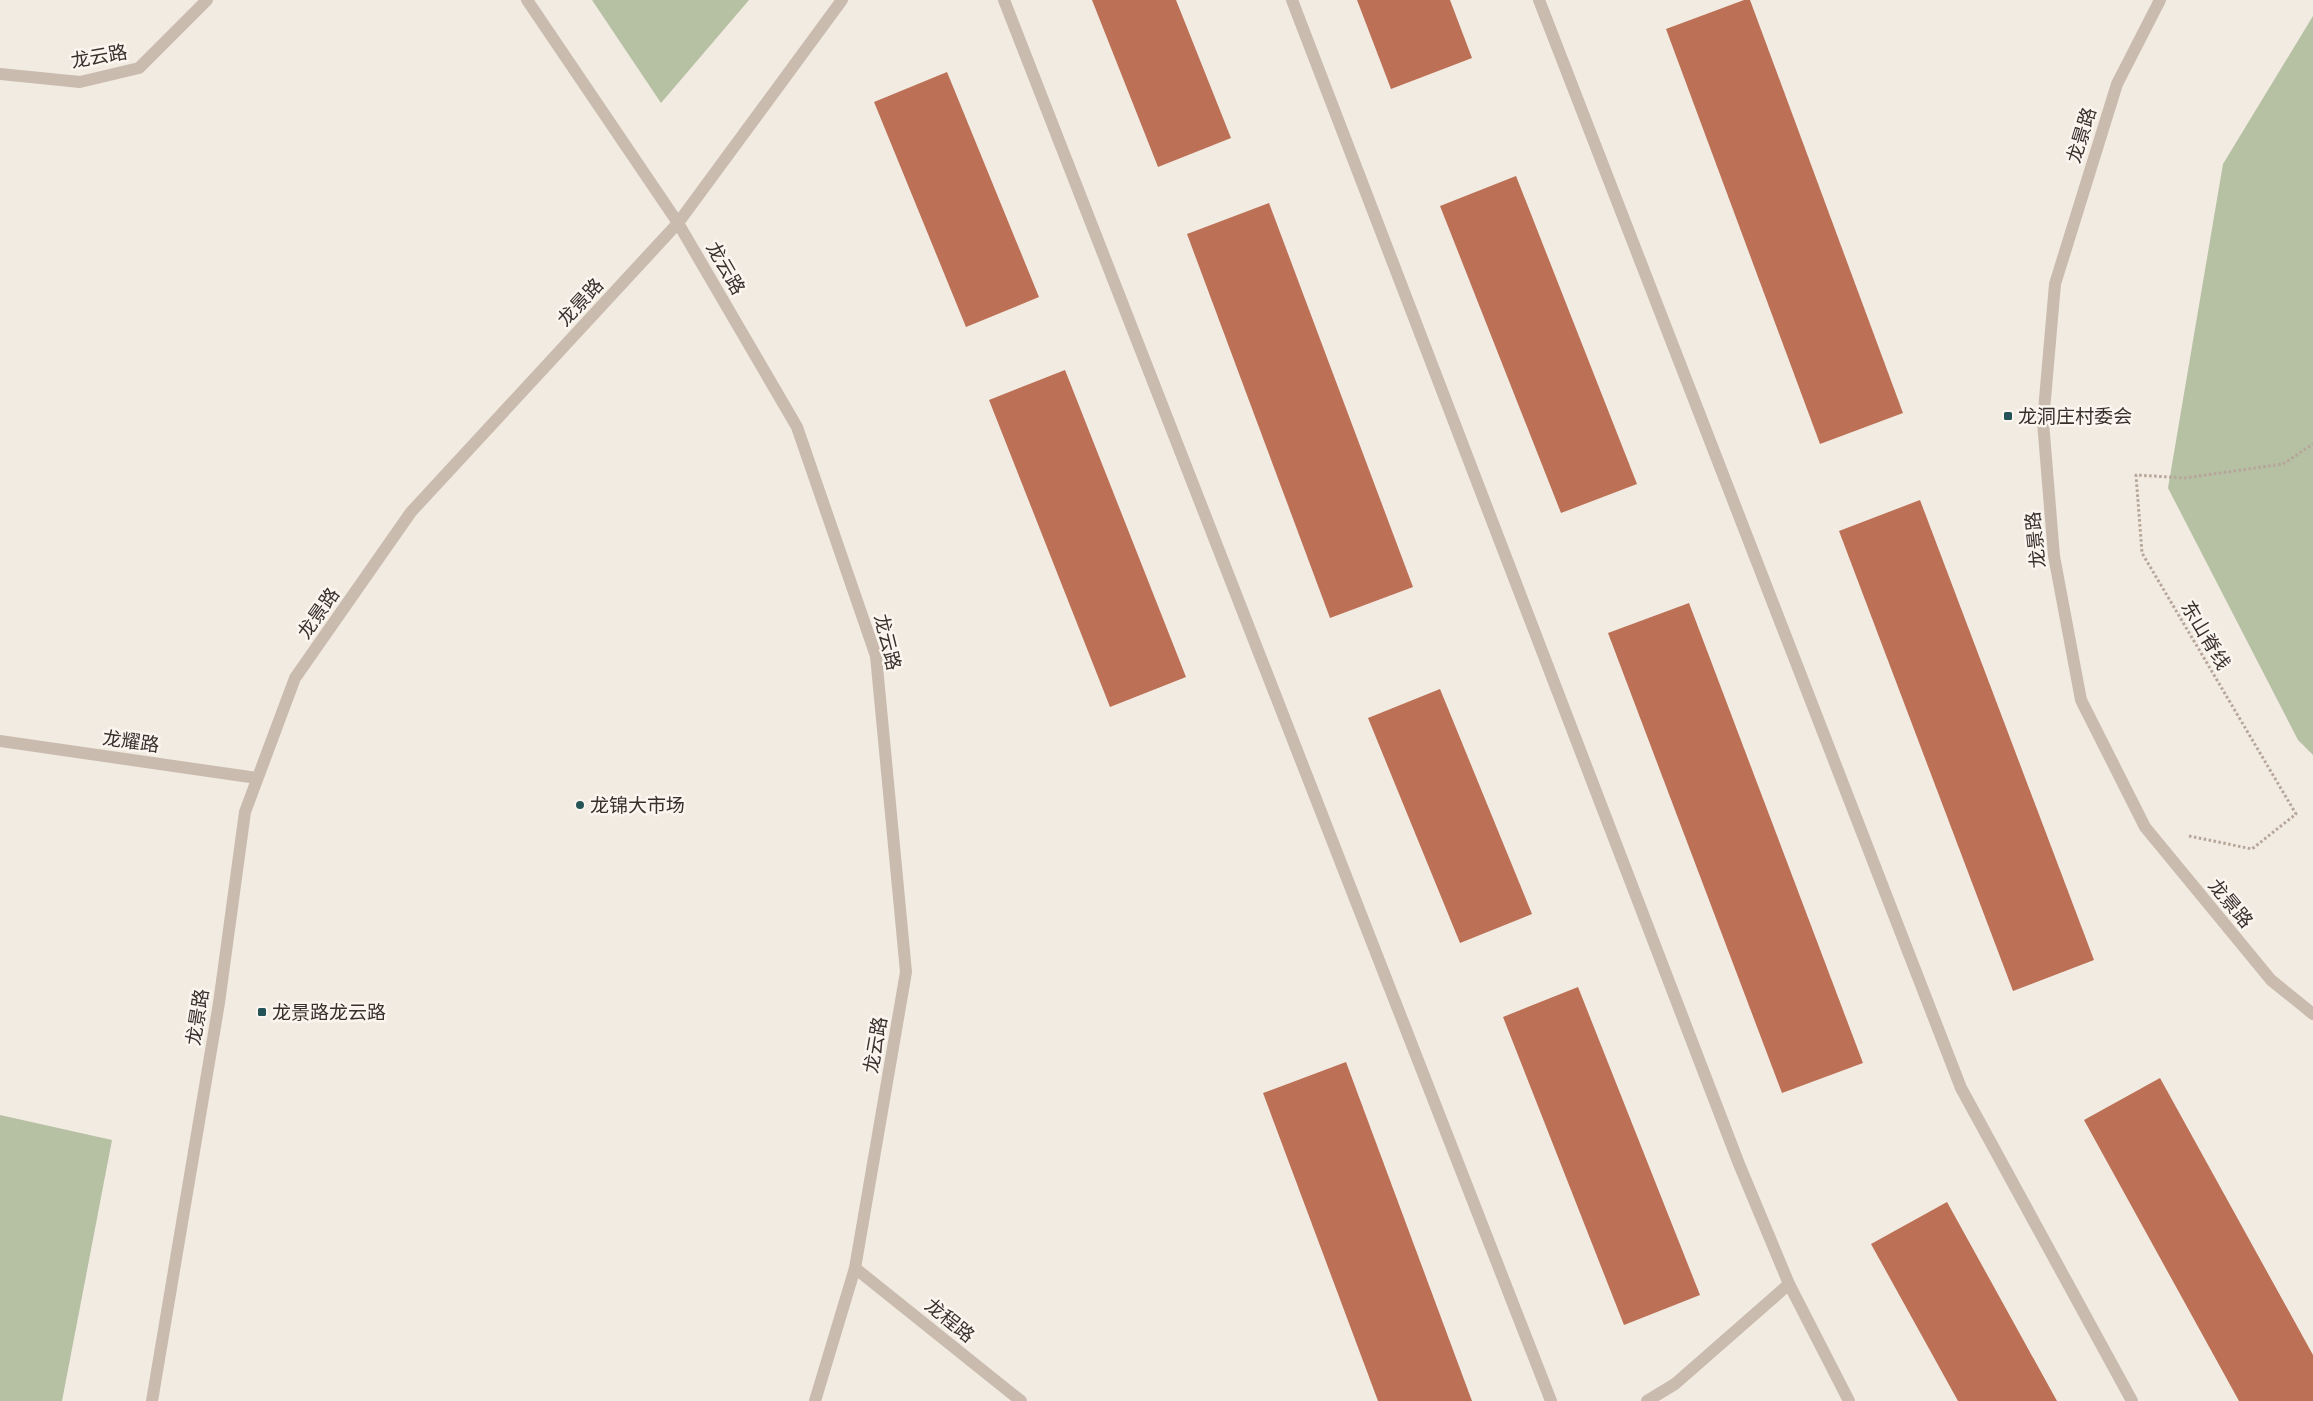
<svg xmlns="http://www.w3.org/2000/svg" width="2313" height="1401" viewBox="0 0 2313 1401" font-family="Commissioner,'Noto Sans SC',sans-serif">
  <rect width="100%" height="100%" fill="#f2ebe2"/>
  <g fill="#b6c0a3">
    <path d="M592,0H749L661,103Z"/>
    <path d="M2313,16V755L2298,740L2168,488L2223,164Z"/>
    <path d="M0,1115L112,1140L62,1401H0Z"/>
  </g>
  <g fill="#bc7056">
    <path d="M1092,0H1176L1231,138L1158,167Z"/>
    <path d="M1357,0H1450L1472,58L1391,89Z"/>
    <path d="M1744,0H1750L1903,413L1820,444L1666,29Z"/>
    <path d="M947,72L1039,297L966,327L874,102Z"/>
    <path d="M1516,176L1637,484L1561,513L1440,206Z"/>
    <path d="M1269,203L1413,587L1330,618L1187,234Z"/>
    <path d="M1065,370L1186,677L1110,707L989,400Z"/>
    <path d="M1920,500L2094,960L2013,991L1839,531Z"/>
    <path d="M1689,603L1863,1063L1782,1093L1608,633Z"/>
    <path d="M1440,689L1532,914L1460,943L1368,718Z"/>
    <path d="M1578,987L1700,1295L1624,1325L1503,1017Z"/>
    <path d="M1346,1062L1472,1401H1378L1263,1093Z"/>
    <path d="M2160,1078L2313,1355V1401H2239L2084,1120Z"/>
    <path d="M1947,1202L2057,1401H1958L1871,1244Z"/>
  </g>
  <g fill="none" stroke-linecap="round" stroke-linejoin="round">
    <path stroke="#b6a699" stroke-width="3" stroke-dasharray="2.5 2.5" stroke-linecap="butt" d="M2189,836L2252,849L2296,814L2142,553L2136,475L2185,478L2283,464L2313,444"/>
    <g stroke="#cabbaf" stroke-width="12">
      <path d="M527,0L678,223L797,427L876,656L906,972L855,1268L815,1401"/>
      <path d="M1004,0L1551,1401"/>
      <path d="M1292,0L1739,1164L1789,1284L1849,1401"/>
      <path d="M1539,0L1961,1088L2132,1401"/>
      <path d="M2160,0L2117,84L2055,284L2043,422L2054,556L2081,700L2145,827L2271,980L2313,1014"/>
      <path d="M0,74L80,82L139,68L207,0"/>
      <path d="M0,741L257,778"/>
      <path d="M855,1268L1021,1401"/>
      <path d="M152,1401L219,1003L245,812L295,678L411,512L678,223L842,0"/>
      <path d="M1647,1401L1675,1384L1789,1284"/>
    </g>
  </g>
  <g fill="#255458" stroke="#faf5ef" stroke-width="2">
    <rect x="2003" y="411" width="10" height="10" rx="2.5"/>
    <circle cx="580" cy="805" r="5"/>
    <rect x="257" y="1007" width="10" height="10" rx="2.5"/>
  </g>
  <g text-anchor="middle" stroke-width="5" stroke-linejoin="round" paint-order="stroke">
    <g font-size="19" fill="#39302c" stroke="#faf5ef">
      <text transform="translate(99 56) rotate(-10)" y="7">龙云路</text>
      <text transform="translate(2081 135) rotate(-73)" y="7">龙景路</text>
      <text transform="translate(726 268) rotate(60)" y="7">龙云路</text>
      <text transform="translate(580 302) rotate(-47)" y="7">龙景路</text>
      <text transform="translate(2035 540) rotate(-96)" y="7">龙景路</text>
      <text transform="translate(318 613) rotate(-55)" y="7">龙景路</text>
      <text transform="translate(2206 635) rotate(59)" y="7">东山脊线</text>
      <text transform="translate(888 642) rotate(76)" y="7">龙云路</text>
      <text transform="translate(131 741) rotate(8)" y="7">龙耀路</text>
      <text transform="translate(2231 903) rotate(50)" y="7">龙景路</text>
      <text transform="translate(197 1017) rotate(-81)" y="7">龙景路</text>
      <text transform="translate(875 1045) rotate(-80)" y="7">龙云路</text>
      <text transform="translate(950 1320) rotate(39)" y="7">龙程路</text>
    </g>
    <g font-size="19" fill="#39302c" stroke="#faf5ef" text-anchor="start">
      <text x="2018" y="423">龙洞庄村委会</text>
      <text x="590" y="812">龙锦大市场</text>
      <text x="272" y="1019">龙景路龙云路</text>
    </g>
  </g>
</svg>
